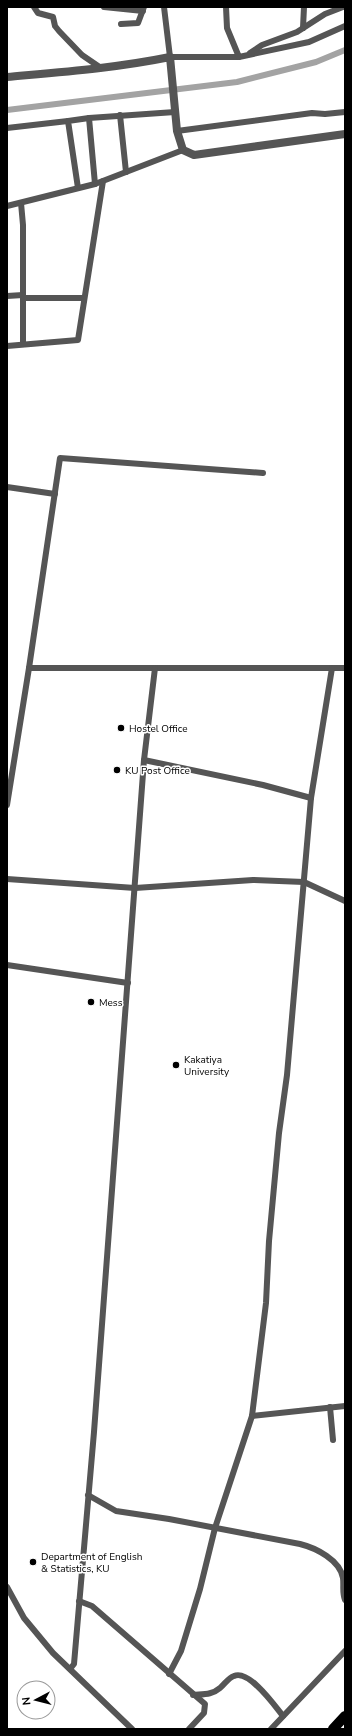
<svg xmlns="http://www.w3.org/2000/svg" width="352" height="1736" viewBox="0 0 352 1736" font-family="'Nunito Sans',sans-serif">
  <rect width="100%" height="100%" fill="#fff"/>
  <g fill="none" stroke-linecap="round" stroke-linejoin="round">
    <path stroke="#a3a3a3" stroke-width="6" d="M7,110L237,82L316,62L345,50"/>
    <g stroke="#555" stroke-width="6">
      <path d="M34,7L38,13L53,17L55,26L59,31L82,55L101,68"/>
      <path d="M104,7L143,11"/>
      <path d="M164,7L170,57H239L309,42L345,26"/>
      <path d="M226,7L227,28L239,57"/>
      <path d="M121,24L138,23L144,7"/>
      <path d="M303,28L304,7"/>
      <path d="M250,53L262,45L297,32L325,14L343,7"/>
      <path d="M120,115L126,172"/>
      <path d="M89,118L95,184"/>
      <path d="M7,128L68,121"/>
      <path d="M177,131L312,113L325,114L345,112"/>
      <path d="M78,188L68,121L89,118L175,112"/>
      <path d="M21,203L23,225V344"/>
      <path d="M7,206L95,184L183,150"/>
      <path d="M7,296L23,295"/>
      <path d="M23,298H84"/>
      <path d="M7,346L78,340L103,181"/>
      <path d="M7,487L55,494"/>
      <path d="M29,668H345"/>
      <path d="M144,760L263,785L311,798"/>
      <path d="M7,805L29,668L60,458L263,473"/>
      <path d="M7,879L135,888L253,880L304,882L345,901"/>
      <path d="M7,965L128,983"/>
      <path d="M330,1407L333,1440"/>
      <path d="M252,1416L345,1406"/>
      <path d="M88,1495L116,1511L169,1519L300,1544C316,1548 340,1560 343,1578C344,1586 342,1592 345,1600"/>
      <path d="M7,1587L24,1618L53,1653L132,1729"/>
      <path d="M79,1601L92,1606L205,1704L204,1713L189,1729"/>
      <path d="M70,1669L74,1664L94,1432L144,760L155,668"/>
      <path d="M169,1674L181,1651L200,1589L215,1528L252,1416L266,1303L269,1241L279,1133L287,1075L311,798L332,668"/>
      <path d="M193,1695C203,1694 212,1695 220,1688C225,1684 228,1678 234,1676C249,1669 275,1706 283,1716"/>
      <path d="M271,1729L345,1651"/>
    </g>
    <path stroke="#555" stroke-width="8" d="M7,77C62,72 116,68 170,57L177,131L183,150L194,155L345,134"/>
    <path stroke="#000" stroke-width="10" d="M333,1729L345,1716"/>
  </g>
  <g fill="#000" stroke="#fff" stroke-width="1.5">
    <circle cx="121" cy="728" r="4"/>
    <circle cx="117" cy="770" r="4"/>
    <circle cx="91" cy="1002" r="4"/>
    <circle cx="176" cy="1065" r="4"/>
    <circle cx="33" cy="1562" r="4"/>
  </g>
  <g text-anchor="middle" stroke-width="3" stroke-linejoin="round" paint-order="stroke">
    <g font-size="10" fill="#000" stroke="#fff" text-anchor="start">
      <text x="129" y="732">Hostel Office</text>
      <text x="125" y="774">KU Post Office</text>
      <text x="99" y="1006">Mess</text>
      <text x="184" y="1063">Kakatiya<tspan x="184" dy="12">University</tspan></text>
      <text x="41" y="1560">Department of English<tspan x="41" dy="12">&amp; Statistics, KU</tspan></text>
    </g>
  </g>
  <rect width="352" height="1736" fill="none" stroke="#000000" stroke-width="16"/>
  <g transform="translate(36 1700) rotate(263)"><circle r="19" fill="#ffffff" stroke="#999999"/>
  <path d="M0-3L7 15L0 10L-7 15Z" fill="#000000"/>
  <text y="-6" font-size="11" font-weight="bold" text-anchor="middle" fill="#000000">N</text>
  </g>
</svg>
